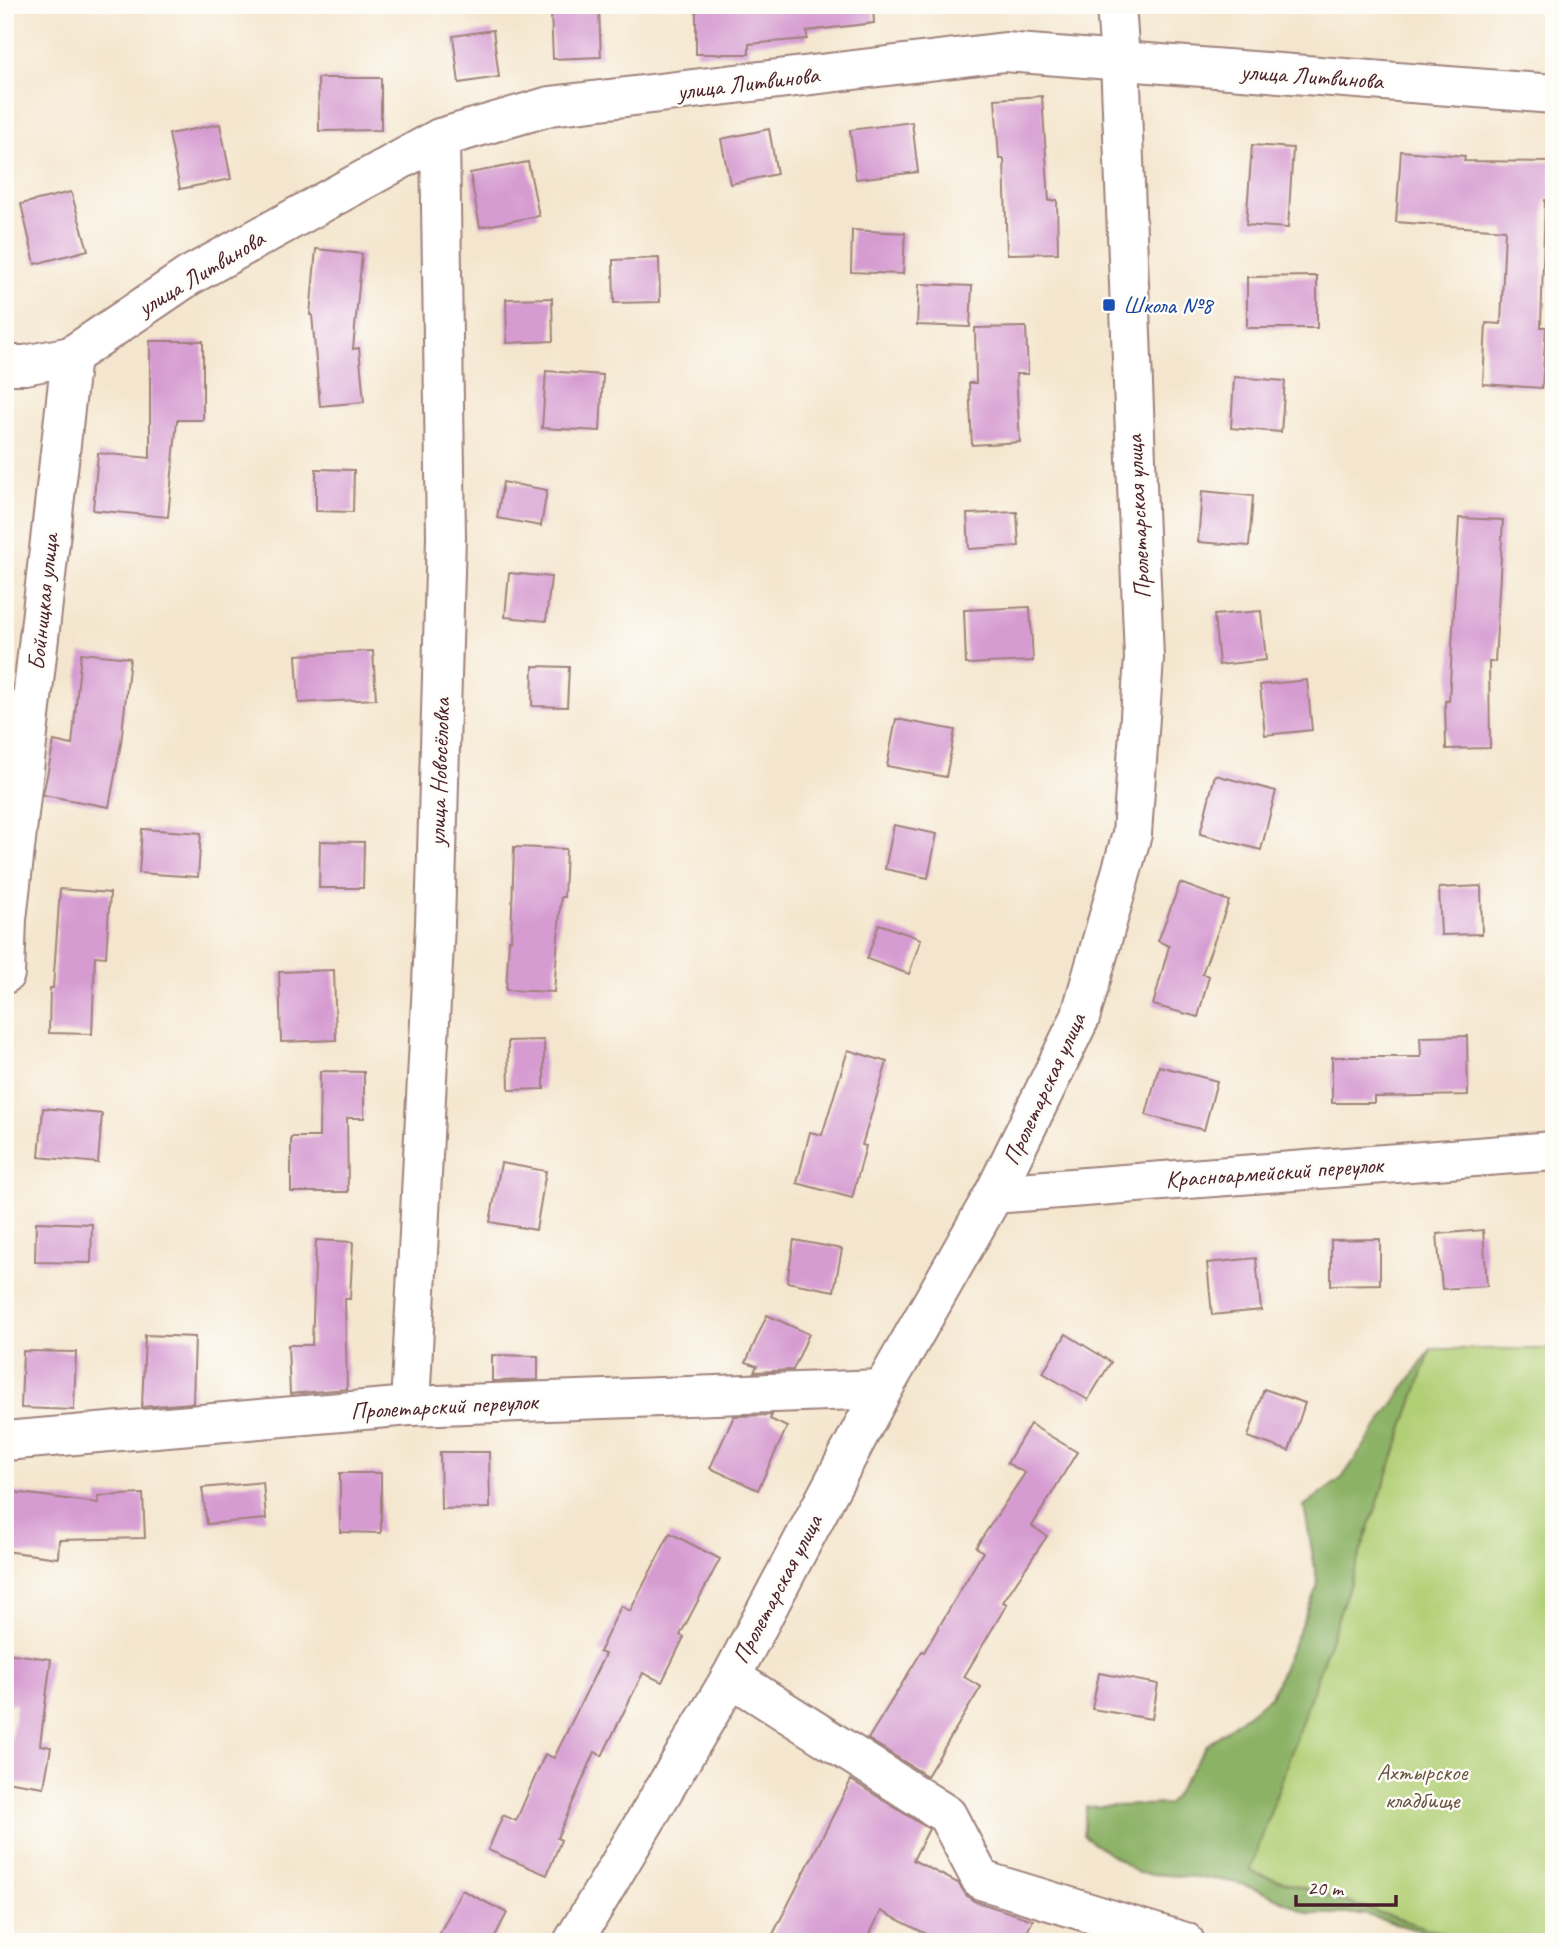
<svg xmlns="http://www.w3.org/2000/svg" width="1559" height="1947" font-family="Caveat,sans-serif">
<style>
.green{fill:#b1cf75;stroke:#7e7750;stroke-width:2}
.forest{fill:#8cb266;stroke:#6b6848;stroke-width:2}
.building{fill:#d69bd1}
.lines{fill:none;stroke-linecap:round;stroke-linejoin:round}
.minor-casing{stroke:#9f827c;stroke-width:42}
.major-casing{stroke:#9f827c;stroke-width:42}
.minor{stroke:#fff;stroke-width:38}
.major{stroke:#fff;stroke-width:38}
.transit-dot{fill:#1a4fb4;stroke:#fdfcf7;stroke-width:2.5}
.labels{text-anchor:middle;stroke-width:5;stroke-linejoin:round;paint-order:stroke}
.street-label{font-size:24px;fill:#4a1f2b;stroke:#fdfcf7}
.transit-label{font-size:24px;fill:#164399;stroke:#fdfcf7;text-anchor:start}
.park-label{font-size:24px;fill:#695441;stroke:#fdfcf7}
</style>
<rect width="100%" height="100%" fill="#fdfcf7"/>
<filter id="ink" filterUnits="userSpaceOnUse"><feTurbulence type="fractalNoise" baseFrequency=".0143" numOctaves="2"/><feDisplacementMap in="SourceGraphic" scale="14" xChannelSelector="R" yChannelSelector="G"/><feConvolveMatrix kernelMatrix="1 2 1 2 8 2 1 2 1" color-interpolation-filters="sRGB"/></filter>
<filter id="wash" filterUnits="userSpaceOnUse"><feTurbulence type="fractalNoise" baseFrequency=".00686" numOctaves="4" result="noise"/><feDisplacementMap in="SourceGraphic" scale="28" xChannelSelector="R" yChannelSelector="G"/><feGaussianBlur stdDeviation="1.57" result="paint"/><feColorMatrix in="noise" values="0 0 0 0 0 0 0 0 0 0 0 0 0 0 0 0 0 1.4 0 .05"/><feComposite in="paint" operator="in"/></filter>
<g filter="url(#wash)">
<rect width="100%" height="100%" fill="#f4e6ce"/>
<polygon class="green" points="1431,1349 1554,1349 1554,1942 1470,1942 1250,1871"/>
<polygon class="forest" points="1431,1349 1250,1871 1470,1942 1439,1942 1423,1932 1364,1914 1310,1914 1266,1893 1238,1883 1209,1878 1138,1873 1083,1835 1086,1807 1169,1804 1207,1745 1271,1696 1318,1585 1304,1506 1342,1478"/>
<g id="blocks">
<g class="building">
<polygon points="696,5 873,5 874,23 807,31 807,39 749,44 749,54 696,54"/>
<polygon points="599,11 601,57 553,59 551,13"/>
<polygon points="493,30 499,77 459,83 453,36"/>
<polygon points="318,78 381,78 381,130 319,131"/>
<polygon points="1042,96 1049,201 1057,200 1058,253 1007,254 1004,159 999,159 995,99"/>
<polygon points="912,122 918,172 856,179 850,130"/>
<polygon points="220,124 231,179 180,189 169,134"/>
<polygon points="769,129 777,174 730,184 721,139"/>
<polygon points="1252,145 1293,148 1288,228 1246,225"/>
<polygon points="1401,151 1465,156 1464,161 1551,162 1551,200 1545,200 1541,327 1546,327 1542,388 1483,384 1486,323 1501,324 1505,230 1396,222"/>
<polygon points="528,162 539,216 480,227 470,173"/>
<polygon points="71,192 88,250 35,264 21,204"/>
<polygon points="852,230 905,233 903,274 851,272"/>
<polygon points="316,249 362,254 353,349 359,348 364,402 320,406 312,315 310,315"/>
<polygon points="659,258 660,302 614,303 613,260"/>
<polygon points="1317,276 1317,328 1247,328 1247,277"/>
<polygon points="919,284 972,286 970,327 917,325"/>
<polygon points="552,298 553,341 507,343 506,299"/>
<polygon points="1026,327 1028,374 1016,374 1020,442 972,445 969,383 976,383 975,328"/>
<polygon points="150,341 203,341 203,420 177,420 168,517 93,510 98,453 150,458"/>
<polygon points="546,371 603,375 600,431 542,428"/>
<polygon points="1234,377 1285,381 1281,432 1231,428"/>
<polygon points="316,469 354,470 353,512 316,511"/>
<polygon points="503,482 547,490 541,526 497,518"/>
<polygon points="1202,491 1253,496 1249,546 1198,542"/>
<polygon points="1017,512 1019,546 969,549 967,514"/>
<polygon points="1459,518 1503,520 1495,662 1489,662 1490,748 1446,749 1445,701 1449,701"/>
<polygon points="509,573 551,577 546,621 505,617"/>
<polygon points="1030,607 1033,661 966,664 964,610"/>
<polygon points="1261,611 1266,660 1219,665 1214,615"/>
<polygon points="373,651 376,699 299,703 296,655"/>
<polygon points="81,653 130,658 121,743 109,807 43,795 54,741 72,745"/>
<polygon points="533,666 569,667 567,707 532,706"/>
<polygon points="1307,680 1312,730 1265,735 1260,685"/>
<polygon points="896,719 955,730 946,777 887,766"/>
<polygon points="1215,775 1276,791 1261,850 1200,834"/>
<polygon points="894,825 937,834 928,878 885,869"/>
<polygon points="142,829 201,833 198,877 139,873"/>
<polygon points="320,841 364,842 363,888 319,888"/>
<polygon points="514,847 566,849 564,897 561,897 554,992 506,990 509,940 511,940"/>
<polygon points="1180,883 1229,901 1202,974 1209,976 1198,1017 1153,1005 1169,946 1158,941"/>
<polygon points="1481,886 1482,934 1441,935 1439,888"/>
<polygon points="60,889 110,893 106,957 95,956 92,1034 49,1033 50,988 53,988"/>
<polygon points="879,924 921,939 909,974 867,959"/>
<polygon points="334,970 336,1040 281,1042 279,972"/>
<polygon points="1467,1036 1468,1095 1374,1097 1374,1103 1332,1103 1332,1057 1421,1057 1420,1037"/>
<polygon points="544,1040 544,1089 509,1090 508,1041"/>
<polygon points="848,1050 887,1062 862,1145 866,1146 852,1198 797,1183 810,1132 822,1135"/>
<polygon points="1159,1066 1217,1081 1204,1130 1146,1115"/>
<polygon points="320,1071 364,1072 364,1118 347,1118 348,1192 291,1192 291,1137 319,1137"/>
<polygon points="43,1108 102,1114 98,1163 39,1157"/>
<polygon points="501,1163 546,1171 536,1230 490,1222"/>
<polygon points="36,1222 92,1224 91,1263 35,1262"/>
<polygon points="1483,1230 1487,1286 1442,1289 1437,1234"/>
<polygon points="1380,1239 1380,1284 1331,1285 1331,1240"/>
<polygon points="316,1240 353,1242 350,1299 345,1299 347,1389 290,1394 288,1345 312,1345"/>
<polygon points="794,1240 842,1249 834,1291 787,1282"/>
<polygon points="1256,1258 1261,1310 1212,1315 1207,1263"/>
<polygon points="767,1315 809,1334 793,1370 754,1372 757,1366 746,1362"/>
<polygon points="1066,1334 1111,1362 1088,1400 1043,1373"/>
<polygon points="145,1335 195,1337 193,1403 142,1407"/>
<polygon points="23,1351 76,1352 74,1410 21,1408"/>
<polygon points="492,1355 538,1356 538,1380 492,1381"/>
<polygon points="1264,1389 1305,1403 1289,1451 1248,1437"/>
<polygon points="772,1415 770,1419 787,1427 758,1490 710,1468 734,1416"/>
<polygon points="1030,1424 1077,1452 1032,1526 1047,1536 1003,1602 1007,1604 964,1677 981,1687 927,1776 868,1739 922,1651 924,1652 983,1552 976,1547 1025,1473 1007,1463"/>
<polygon points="440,1452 489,1452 490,1508 441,1509"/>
<polygon points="340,1473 381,1473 381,1533 340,1532"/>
<polygon points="263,1482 266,1519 207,1524 202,1488"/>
<polygon points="5,1491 98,1503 98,1496 143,1494 145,1538 59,1540 58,1558 5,1551"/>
<polygon points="670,1533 720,1559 680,1635 684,1637 662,1682 643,1673 602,1756 595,1752 557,1838 561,1840 547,1875 488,1850 503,1815 516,1821 545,1754 554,1758 605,1654 599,1652 621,1606 630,1611"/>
<polygon points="5,1653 51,1659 40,1745 51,1747 44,1787 5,1781 16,1704 5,1703"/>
<polygon points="1099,1673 1158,1684 1152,1719 1092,1709"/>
<polygon points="851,1780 929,1829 913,1860 958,1883 967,1896 974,1901 1033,1920 1022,1942 942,1942 881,1911 866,1942 769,1942"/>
<polygon points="462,1890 507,1913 492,1942 435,1942"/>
</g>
</g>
</g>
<g filter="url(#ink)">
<use href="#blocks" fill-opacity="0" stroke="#9f827c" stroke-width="2"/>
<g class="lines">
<defs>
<g id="minor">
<polyline points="5,365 25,365 71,356 189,276 440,138 550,106 1005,52 1554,94"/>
<polyline points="5,974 7,919 71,356"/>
<polyline points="994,1194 1554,1151"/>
<polyline points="410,1406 435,924 446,536 440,138"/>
<polyline points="5,1441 410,1406 883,1389"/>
<polyline points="731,1677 947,1815 981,1880 1185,1942"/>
</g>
<polyline id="major" points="573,1942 731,1677 883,1389 994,1194 1080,1018 1132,834 1144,658 1120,60 1116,5"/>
</defs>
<use href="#minor" class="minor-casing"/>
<use href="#major" class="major-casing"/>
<use href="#minor" class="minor"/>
<use href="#major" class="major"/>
</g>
</g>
<rect class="transit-dot" x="1102" y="298" width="14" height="14" rx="3.5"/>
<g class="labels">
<g class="street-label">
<text transform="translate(1312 76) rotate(4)" y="8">улица Литвинова</text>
<text transform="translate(748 83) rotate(-7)" y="8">улица Литвинова</text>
<text transform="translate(201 273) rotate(-31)" y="8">улица Литвинова</text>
<text transform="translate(1138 517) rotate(-93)" y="8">Пролетарская улица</text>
<text transform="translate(43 602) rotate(-84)" y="8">Бойницкая улица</text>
<text transform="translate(439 772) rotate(-88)" y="8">улица Новосёловка</text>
<text transform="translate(1044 1089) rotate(-65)" y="8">Пролетарская улица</text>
<text transform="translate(1274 1172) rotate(-4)" y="8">Красноармейский переулок</text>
<text transform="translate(444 1406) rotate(-3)" y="8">Пролетарский переулок</text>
<text transform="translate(777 1589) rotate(-62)" y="8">Пролетарская улица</text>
</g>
<g class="transit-label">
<text x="1123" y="313">Школа №8</text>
</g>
<g class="park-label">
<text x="1422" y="1780">Ахтырское<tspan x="1422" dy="28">кладбище</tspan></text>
</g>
</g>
<rect width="1559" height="1947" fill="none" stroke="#fdfcf7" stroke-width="28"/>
<path d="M1296 1895v10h100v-10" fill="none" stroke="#4a1f2b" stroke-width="3.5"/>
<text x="1307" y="1895" font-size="21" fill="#4a1f2b" stroke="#fdfcf7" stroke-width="5" paint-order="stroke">20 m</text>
</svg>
